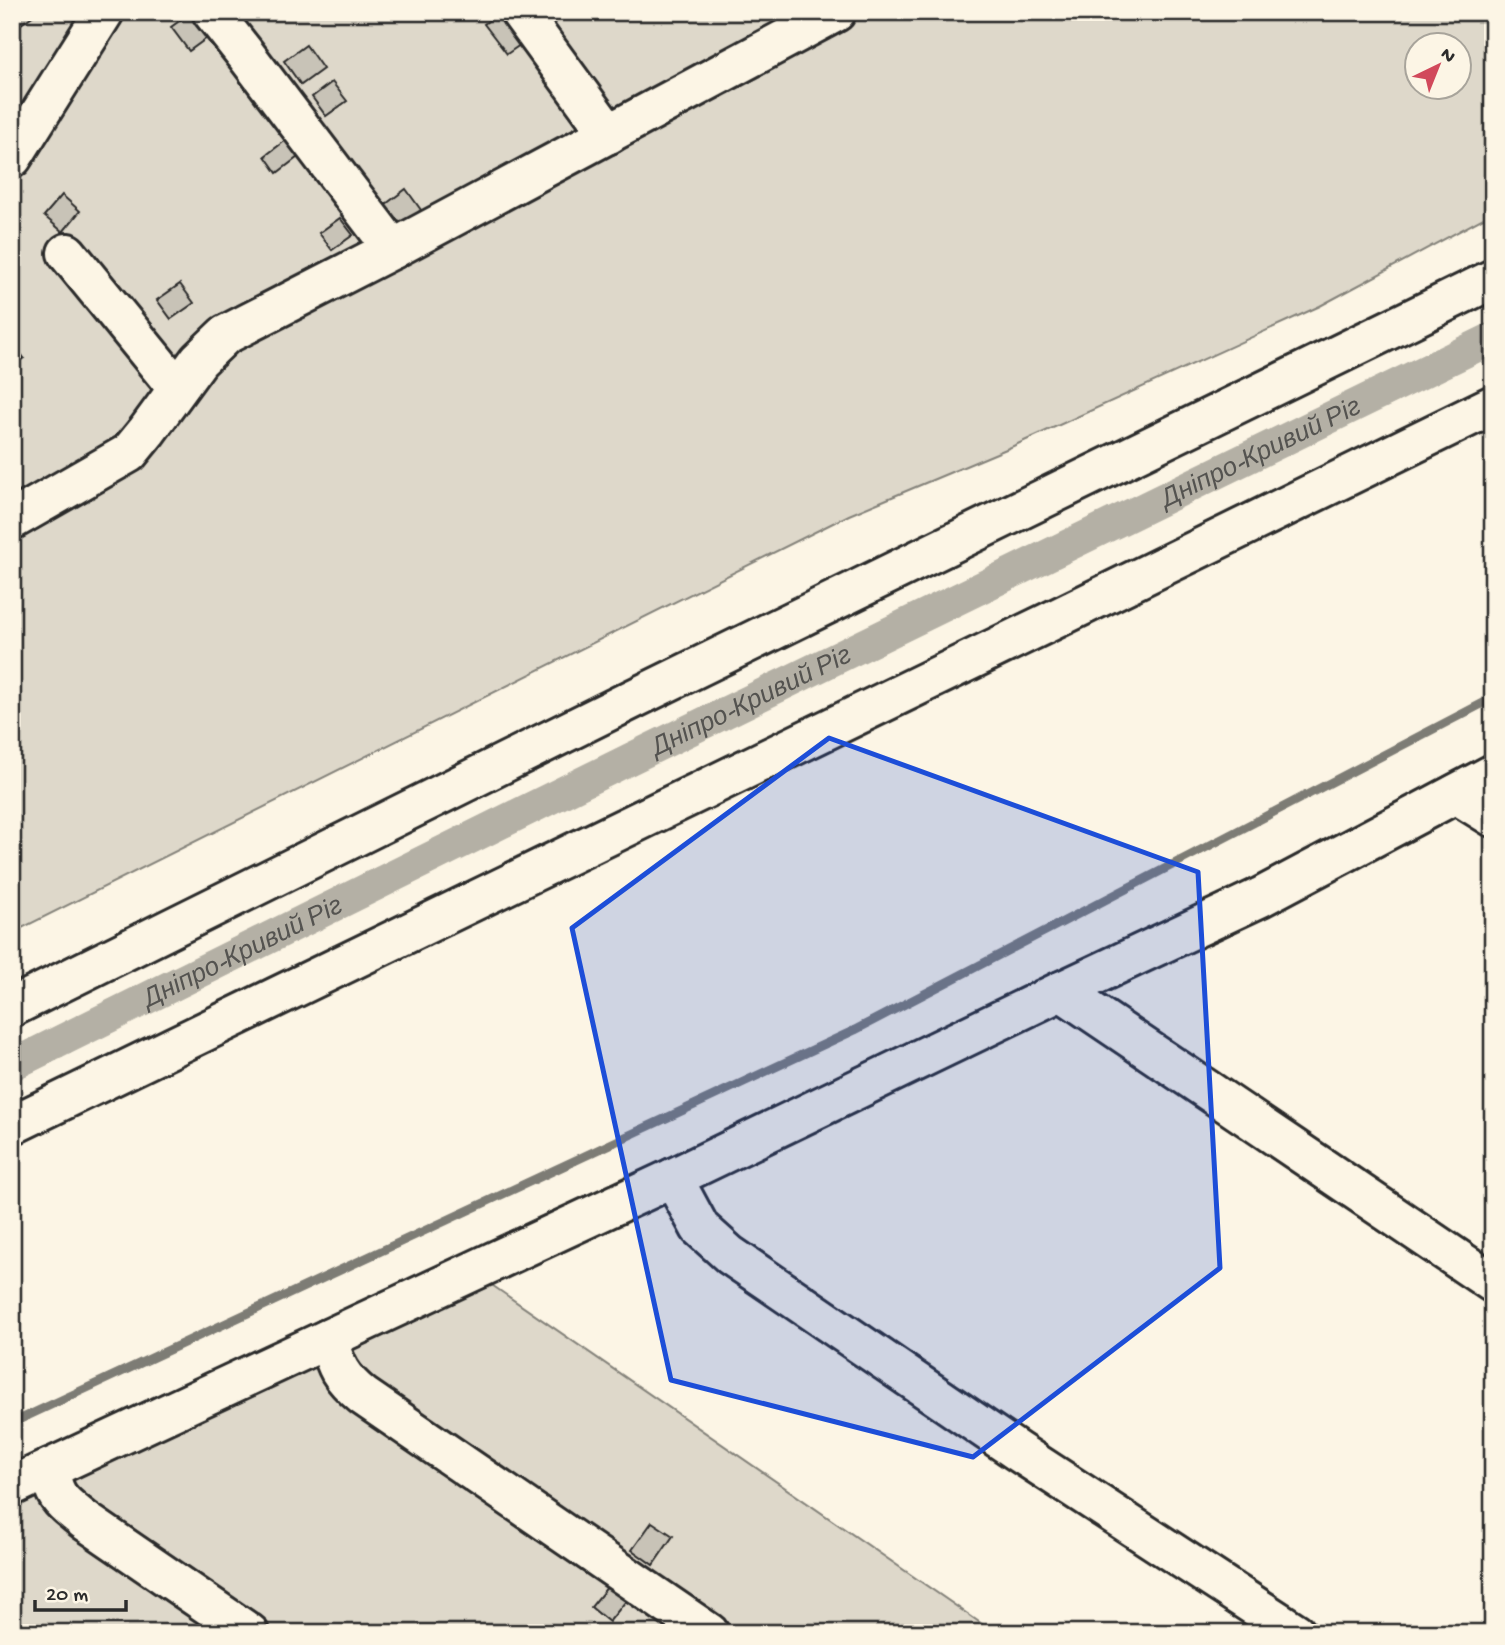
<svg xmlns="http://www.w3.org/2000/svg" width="1505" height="1645" font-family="'Gochi Hand',sans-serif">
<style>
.green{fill:#ded8ca;stroke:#84827a;stroke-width:2;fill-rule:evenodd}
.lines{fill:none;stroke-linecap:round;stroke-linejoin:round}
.stream{stroke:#7d7b74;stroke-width:9}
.canal{stroke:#b4b0a5;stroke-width:32}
.building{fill:#c8c3b7;stroke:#2b2b2b;stroke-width:2}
.minor-casing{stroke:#2b2b2b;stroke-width:44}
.minor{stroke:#fcf5e5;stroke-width:38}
.marked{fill:#1d4ed8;fill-opacity:0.2;stroke:#1d4ed8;stroke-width:5;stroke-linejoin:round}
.labels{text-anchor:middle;stroke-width:7;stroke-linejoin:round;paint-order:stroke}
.water-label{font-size:26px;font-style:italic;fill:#545350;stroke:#fcf5e5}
</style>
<rect width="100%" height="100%" fill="#fcf5e5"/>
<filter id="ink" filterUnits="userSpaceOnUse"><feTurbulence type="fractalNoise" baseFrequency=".0143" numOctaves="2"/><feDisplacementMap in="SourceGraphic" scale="14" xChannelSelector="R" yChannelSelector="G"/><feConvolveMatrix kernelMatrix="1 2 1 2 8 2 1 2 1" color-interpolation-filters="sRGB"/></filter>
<g filter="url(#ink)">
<g class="green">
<path d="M 12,12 L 1493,12 L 1493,213 L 1320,306 L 1011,447 L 849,515 L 12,933 ZM 1418,46 L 1460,46 L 1460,88 L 1418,88 Z"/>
<polygon points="473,1272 995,1633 12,1633 12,1486"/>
</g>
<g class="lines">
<polyline class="stream" points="12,1423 855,1030 1493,698"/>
<path class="canal" id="s1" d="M 12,1065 L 630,759 L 1493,338"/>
</g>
<g class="building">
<polygon points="12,12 38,12 21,24"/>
<polygon points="192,12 194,12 211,35 189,51 171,27"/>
<polygon points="500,12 507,12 527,40 507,54 484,24"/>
<polygon points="306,45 323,69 301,85 284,61"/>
<polygon points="332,82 347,101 326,116 312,97"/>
<polygon points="286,140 298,157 277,173 265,156"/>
<polygon points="406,189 421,210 397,228 382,207"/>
<polygon points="62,195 80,211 63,232 44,216"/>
<polygon points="340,218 353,235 332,250 319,233"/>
<polygon points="180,284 194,303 171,319 157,300"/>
<polygon points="12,342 24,358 12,366"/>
<polygon points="652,1522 673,1536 653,1565 632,1550"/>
<polygon points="608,1586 626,1601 609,1622 591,1607"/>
</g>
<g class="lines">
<defs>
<g id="minor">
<polyline points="212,12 246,55 393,249"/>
<polyline points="520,12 609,134"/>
<polyline points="12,158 104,12"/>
<polyline points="67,253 177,388"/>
<polyline points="12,520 129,453 147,431 199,360 225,335 393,249 836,12"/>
<polyline points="1456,794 1493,817"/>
<polyline points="1061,991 1493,1283"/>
<polyline points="12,1007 631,700 1493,279"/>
<polyline points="12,1125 1047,623 1493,405"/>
<polyline points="673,1178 700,1228 730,1255 1017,1451 1296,1633"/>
<path d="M 328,1339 C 336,1367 340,1377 363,1396 L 709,1633"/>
<path d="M 50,1468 C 53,1498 62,1502 84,1520 L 249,1633"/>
<polyline points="12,1486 673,1178 1061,991 1261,897 1493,774"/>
</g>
</defs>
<use href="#minor" class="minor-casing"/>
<use href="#minor" class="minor"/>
</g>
</g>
<path class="marked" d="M 829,738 L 1198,872 L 1220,1268 L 973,1457 L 671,1380 L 572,928 Z"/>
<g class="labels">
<g class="water-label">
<text dy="9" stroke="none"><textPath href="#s1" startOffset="1391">Дніпро-Кривий Ріг</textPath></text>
<text dy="9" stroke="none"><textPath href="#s1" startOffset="824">Дніпро-Кривий Ріг</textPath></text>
<text dy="9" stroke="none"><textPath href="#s1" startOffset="257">Дніпро-Кривий Ріг</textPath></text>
</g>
</g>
<rect width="1505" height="1645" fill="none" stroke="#fcf5e5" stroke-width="42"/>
<rect x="21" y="21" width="1463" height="1603" fill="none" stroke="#2b2b2b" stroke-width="2.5" filter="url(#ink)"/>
<g transform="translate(1438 66) rotate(43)"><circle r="33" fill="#fcf5e5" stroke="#a8a49b" stroke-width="2"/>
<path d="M0-5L12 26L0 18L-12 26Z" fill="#d1495b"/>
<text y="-10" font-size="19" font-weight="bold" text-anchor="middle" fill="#2b2b2b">N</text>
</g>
<path d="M35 1600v10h91v-10" fill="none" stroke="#2b2b2b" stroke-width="3.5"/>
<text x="46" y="1600" font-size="21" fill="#2b2b2b" stroke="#fcf5e5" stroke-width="5" paint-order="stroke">20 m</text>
</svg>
